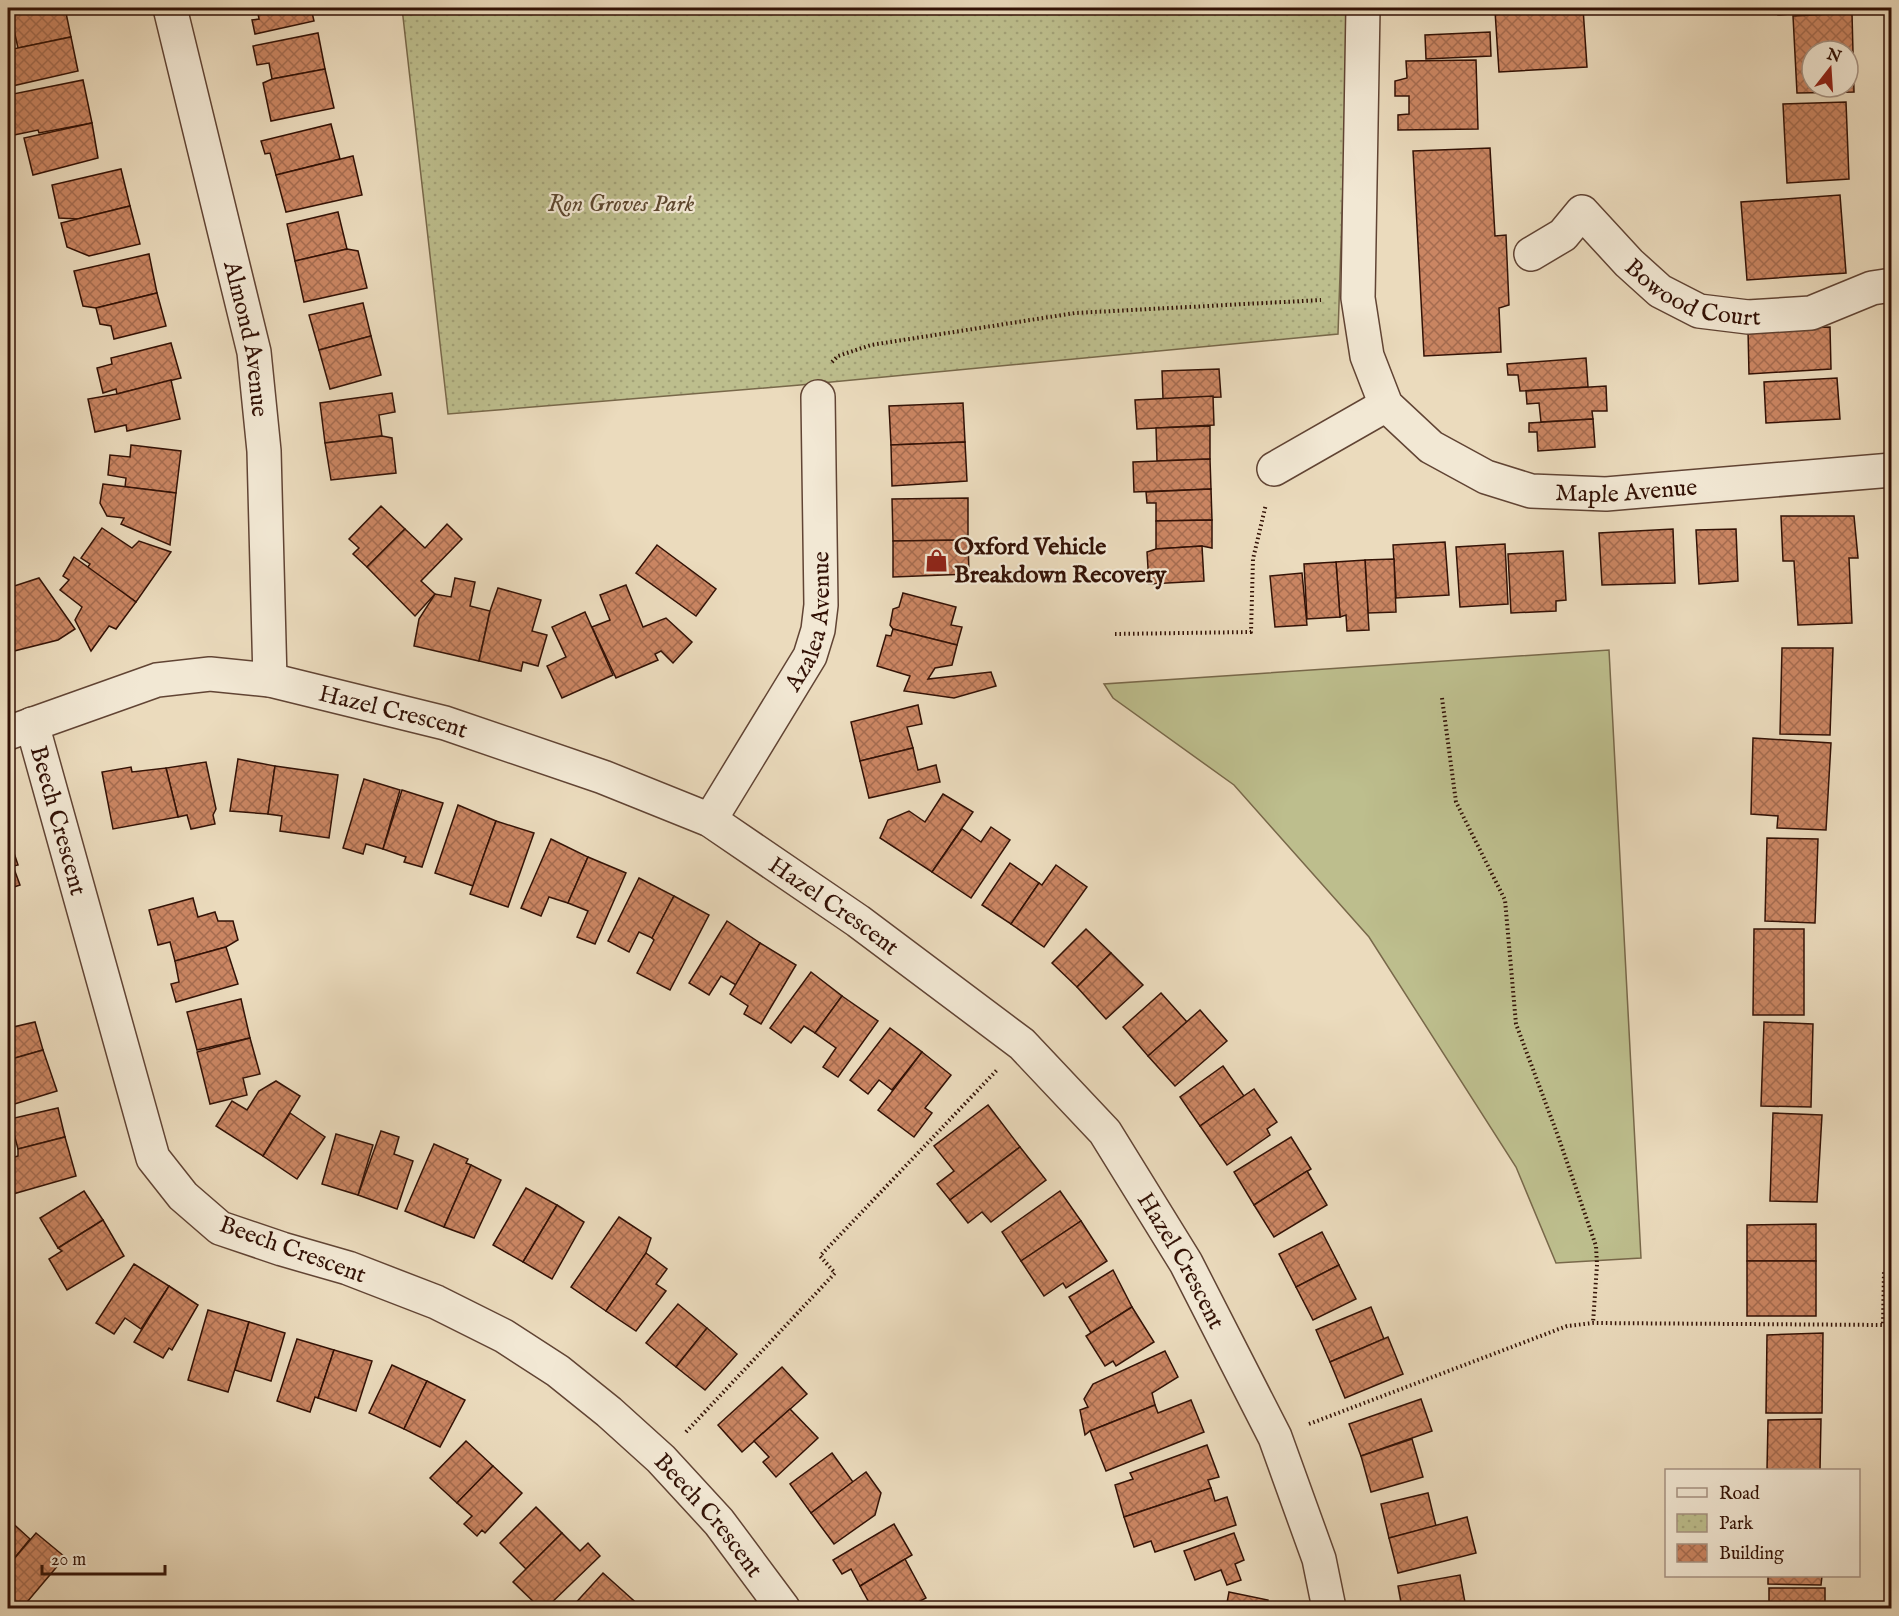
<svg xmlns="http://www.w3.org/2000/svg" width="1899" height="1616" font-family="'IM FELL English',serif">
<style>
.green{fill:#bdbe8d;stroke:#78684a;stroke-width:1.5}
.park{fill:url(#park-dots);stroke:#78684a;stroke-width:1.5}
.building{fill:url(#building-cross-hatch);stroke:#331206;stroke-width:1.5;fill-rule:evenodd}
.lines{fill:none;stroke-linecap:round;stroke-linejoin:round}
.street-casing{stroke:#614434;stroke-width:36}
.path{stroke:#331206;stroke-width:4;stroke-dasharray:1.5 3;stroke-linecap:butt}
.street{stroke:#f2e8d4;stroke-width:33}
.labels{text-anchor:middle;stroke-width:4.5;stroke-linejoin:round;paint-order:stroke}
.park-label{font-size:24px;font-style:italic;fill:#5c462e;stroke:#f2e8d4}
.street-label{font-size:24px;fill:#331206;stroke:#f2e8d4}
.poi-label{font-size:24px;font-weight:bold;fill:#331206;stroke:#f2e8d4;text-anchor:start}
</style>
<defs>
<pattern id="park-dots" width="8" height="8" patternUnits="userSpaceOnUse" patternTransform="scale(1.5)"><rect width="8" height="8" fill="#bdbe8d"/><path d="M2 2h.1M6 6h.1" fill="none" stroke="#a3a278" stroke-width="1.8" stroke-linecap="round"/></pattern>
<pattern id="building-cross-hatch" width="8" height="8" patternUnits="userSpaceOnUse" patternTransform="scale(1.5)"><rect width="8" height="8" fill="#cb8663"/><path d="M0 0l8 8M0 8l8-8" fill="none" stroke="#a56c50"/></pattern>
</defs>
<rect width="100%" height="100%" fill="#ebdbbd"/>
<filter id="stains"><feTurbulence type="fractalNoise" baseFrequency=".00333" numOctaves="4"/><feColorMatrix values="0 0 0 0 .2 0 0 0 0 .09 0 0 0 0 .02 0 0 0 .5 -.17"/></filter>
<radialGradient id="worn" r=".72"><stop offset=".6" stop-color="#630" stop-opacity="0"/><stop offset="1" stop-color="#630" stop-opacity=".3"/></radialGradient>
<polygon class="green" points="1609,650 1641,1258 1556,1263 1516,1167 1369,937 1234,785 1113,698 1104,684"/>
<polygon class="park" points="402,8 1349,8 1338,334 800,385 448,414"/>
<g class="building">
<polygon points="9,8 65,8 71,37 18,48"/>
<polygon points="257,8 311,8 314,21 255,34 252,20 259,19"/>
<polygon points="1548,8 1583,8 1587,67 1499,72 1495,11"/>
<polygon points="1777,8 1853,8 1853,9 1778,15"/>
<path d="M 1852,13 L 1854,92 L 1797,93 L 1793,16 ZM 1812,51 L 1848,51 L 1848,87 L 1812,87 Z"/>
<polygon points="1490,32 1491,56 1426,59 1425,35"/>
<polygon points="318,33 325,69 272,79 269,63 257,65 253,46"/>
<polygon points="71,37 78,71 8,87 8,50"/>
<polygon points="1476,60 1478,129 1398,130 1398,115 1409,114 1409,96 1395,96 1395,81 1407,78 1406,61"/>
<polygon points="325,69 334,108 271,121 263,83 272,79"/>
<polygon points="83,80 92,123 39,133 38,130 9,136 8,95"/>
<polygon points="1846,102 1849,179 1787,183 1783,104"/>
<polygon points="92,123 98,158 33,175 24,138"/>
<polygon points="331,124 340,159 276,175 270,153 265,154 261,141"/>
<polygon points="1490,148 1495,236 1506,235 1509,305 1499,308 1501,352 1424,356 1413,151"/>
<polygon points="353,156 362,195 286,212 276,175"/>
<polygon points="121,169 130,206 78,219 59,218 52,185"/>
<polygon points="1840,195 1846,273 1747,280 1741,202"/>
<polygon points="130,206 140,244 89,256 67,247 61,223"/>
<polygon points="338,212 347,249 295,261 287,224"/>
<polygon points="347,249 358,251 367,288 304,302 295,261"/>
<polygon points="149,254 157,293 96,308 83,306 74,271"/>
<polygon points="157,293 166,326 114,339 111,326 100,324 96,308"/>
<polygon points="363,303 371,336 319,350 309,315"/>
<polygon points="1830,327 1831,369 1749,374 1748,330"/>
<polygon points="371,336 381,375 330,389 319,350"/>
<polygon points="171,343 181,378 117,394 116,389 103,393 97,368 112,364 111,358"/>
<polygon points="1586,358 1588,387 1520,391 1518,375 1508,375 1507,364"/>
<polygon points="1219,369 1221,397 1163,399 1162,371"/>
<polygon points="1837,378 1840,419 1766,423 1764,382"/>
<polygon points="171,380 180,419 127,431 126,425 95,432 88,399 117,394"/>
<polygon points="1606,386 1607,411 1592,411 1593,419 1541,422 1539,403 1527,404 1526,391"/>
<polygon points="392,393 395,412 379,415 382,436 325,443 320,403"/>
<polygon points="1213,396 1214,425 1137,429 1135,400"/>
<polygon points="963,403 965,442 891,445 889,406"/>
<polygon points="1593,419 1595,447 1538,451 1537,432 1529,432 1529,423"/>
<polygon points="1210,426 1210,459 1157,461 1156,428"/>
<polygon points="382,436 392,438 396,473 331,480 325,443"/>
<polygon points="965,442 967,481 892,486 891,445"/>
<polygon points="131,445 181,451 176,493 125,487 126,478 108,475 110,455 130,457"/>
<polygon points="1210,459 1211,489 1134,492 1133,462"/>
<polygon points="103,484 176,493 170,545 121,524 124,518 107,516 100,503"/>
<polygon points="1211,489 1212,520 1156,521 1156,503 1147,503 1146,492"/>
<polygon points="968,498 968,540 893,541 892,499"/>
<polygon points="381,506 405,529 367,567 353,554 359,548 349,539"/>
<polygon points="1781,516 1854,516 1858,558 1849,558 1852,623 1798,625 1794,561 1783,561"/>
<polygon points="1212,520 1212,548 1202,546 1156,549 1156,521"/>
<polygon points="447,524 462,539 421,581 435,594 415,616 367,567 405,529 425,548"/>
<polygon points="102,528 132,548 139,541 171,552 136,602 87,568 90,564 81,558"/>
<polygon points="1673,529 1675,583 1602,585 1599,533"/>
<polygon points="1736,529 1738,581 1699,584 1696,530"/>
<polygon points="968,540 969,574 893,577 893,541"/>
<polygon points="1445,542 1449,595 1396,598 1393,545"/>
<polygon points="1505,544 1508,604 1460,607 1456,547"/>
<polygon points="657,545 716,589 696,616 636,573"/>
<polygon points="1202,546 1204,581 1149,584 1147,552 1156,549"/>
<polygon points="1563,551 1566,600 1556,601 1556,611 1511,613 1508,554"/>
<polygon points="74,557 136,602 116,629 109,626 91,651 75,620 82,607 60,590 69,580 63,576"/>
<polygon points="1394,559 1396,612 1368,613 1365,560"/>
<polygon points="1365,560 1369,630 1347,631 1346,615 1340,617 1336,562"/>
<polygon points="1336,562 1340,617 1307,619 1304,564"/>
<polygon points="1302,573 1307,625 1275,627 1270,576"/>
<polygon points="39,578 75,629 58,640 14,651 8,628 8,588"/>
<polygon points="455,578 475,582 470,606 490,611 479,661 414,646 419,619 435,594 451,597"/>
<polygon points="626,585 643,627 666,618 692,642 673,663 661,651 655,654 658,660 616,678 592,627 610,620 600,595"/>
<polygon points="498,588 541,600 532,631 547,635 538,666 523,662 521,671 479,661 490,611"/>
<polygon points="903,593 956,607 951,625 962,627 957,645 893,629 890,625 893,609 899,607"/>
<polygon points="585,612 613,675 562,698 547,666 566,657 552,627"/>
<polygon points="8,628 14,651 8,653"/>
<polygon points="893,629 957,645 952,665 935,668 928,679 991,672 996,686 954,698 904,691 910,676 877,666 886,635 891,636"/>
<polygon points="1782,648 1833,648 1830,735 1780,734"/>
<polygon points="918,705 922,724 907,727 913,748 860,761 851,722"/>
<polygon points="1753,738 1831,743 1826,830 1777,828 1778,816 1751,814"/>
<polygon points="913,748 918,770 936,765 940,782 869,798 860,761"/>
<polygon points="238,759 275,766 268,814 230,811"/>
<polygon points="206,762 216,809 213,815 215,824 191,829 187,815 178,817 166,768"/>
<polygon points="275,766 338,775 329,838 280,831 282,816 268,814"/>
<polygon points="131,767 132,772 166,768 178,817 113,829 102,772"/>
<polygon points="364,779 400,790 383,849 366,844 363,854 343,848"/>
<polygon points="402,790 443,803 422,867 404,862 406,857 383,849"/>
<polygon points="943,794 973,812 932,872 880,838 888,820 909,811 925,822"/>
<polygon points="458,805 496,821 473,886 435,873"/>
<polygon points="496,821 534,833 508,907 470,894"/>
<polygon points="991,827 1010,840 971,898 932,872 962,829 981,842"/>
<polygon points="8,835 18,865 13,866 20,885 8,889"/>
<polygon points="1767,838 1818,839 1815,923 1765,921"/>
<polygon points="551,839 588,857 568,903 549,897 541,916 521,908"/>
<polygon points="588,857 626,873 595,944 577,937 588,911 568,903"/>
<polygon points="1010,863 1039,883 1011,924 982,905"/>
<polygon points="1056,865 1087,887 1044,947 1011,924 1039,883 1042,885"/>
<polygon points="639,878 674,896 652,938 639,932 629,952 608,941"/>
<polygon points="674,896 709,915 670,990 637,973 654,940 652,938"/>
<polygon points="193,898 198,917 215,912 218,921 233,921 238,940 226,947 175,961 170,942 158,945 149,910"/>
<polygon points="727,921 760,943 736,985 721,976 709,995 689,983"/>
<polygon points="1086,929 1111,953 1077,987 1052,963"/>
<polygon points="1754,929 1804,929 1804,1015 1753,1015"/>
<polygon points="760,943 796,965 761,1024 744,1014 748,1006 730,994"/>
<polygon points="226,947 238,984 176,1002 171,984 179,982 175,961"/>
<polygon points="1111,953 1143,985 1106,1019 1077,987"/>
<polygon points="811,972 842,996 815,1033 804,1026 791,1043 770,1028"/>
<polygon points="1161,993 1187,1022 1148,1056 1123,1027"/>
<polygon points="842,996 878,1021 838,1077 823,1067 836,1048 815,1033"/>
<polygon points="241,999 250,1038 197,1050 187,1012"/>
<polygon points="1200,1010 1227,1041 1175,1086 1148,1056"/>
<polygon points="8,1011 13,1027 35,1022 43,1050 8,1060"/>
<polygon points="1764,1022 1813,1024 1811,1107 1761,1106"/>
<polygon points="890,1028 922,1052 892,1090 879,1080 868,1094 850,1080"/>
<polygon points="250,1038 260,1074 243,1078 247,1095 210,1104 197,1052"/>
<polygon points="43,1050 57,1091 8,1106 8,1060"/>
<polygon points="922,1052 951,1075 925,1108 932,1113 914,1137 878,1110"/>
<polygon points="1223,1066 1244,1096 1200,1126 1180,1097"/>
<polygon points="276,1081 300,1096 263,1156 216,1126 232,1101 247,1110 259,1091"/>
<polygon points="1254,1089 1277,1122 1267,1129 1270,1135 1227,1165 1200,1126"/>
<polygon points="988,1105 1020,1147 950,1200 937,1184 954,1171 934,1146"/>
<polygon points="58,1108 65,1137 18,1149 10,1119"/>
<polygon points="290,1113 325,1137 297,1179 263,1156"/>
<polygon points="1773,1113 1822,1115 1817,1202 1770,1201"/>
<polygon points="381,1131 399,1137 394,1154 413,1161 397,1209 358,1195"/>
<polygon points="336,1134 373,1145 358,1195 322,1184"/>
<polygon points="65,1137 76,1176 13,1194 8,1175 8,1159 18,1156 18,1149"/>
<polygon points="1291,1137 1311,1169 1254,1205 1234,1172"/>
<polygon points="434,1144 468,1159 466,1163 471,1165 444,1227 405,1211"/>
<polygon points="1020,1147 1046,1180 991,1222 982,1212 968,1223 950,1200"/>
<polygon points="471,1165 501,1180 474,1238 444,1227"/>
<polygon points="1307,1171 1327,1205 1274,1237 1254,1205"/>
<polygon points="526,1188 557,1205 523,1262 493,1245"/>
<polygon points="84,1191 103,1220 58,1248 40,1218"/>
<polygon points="1060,1191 1081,1221 1021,1261 1002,1232"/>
<polygon points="557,1205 584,1222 552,1279 523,1262"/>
<polygon points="619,1217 651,1238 646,1253 606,1311 571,1287"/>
<polygon points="103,1220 124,1256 67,1290 49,1259 62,1251 58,1248"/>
<polygon points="1081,1221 1107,1261 1066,1288 1063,1283 1044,1296 1021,1261"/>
<polygon points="1816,1224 1816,1261 1747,1261 1747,1225"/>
<polygon points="1322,1232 1339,1265 1296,1287 1279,1254"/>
<polygon points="646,1253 667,1269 656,1284 666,1291 636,1331 606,1311"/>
<rect x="1747" y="1261" width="69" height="55"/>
<polygon points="134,1264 169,1286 141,1329 125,1318 114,1334 96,1323"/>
<polygon points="1339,1265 1356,1299 1313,1320 1296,1287"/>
<polygon points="1113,1270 1132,1307 1091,1333 1069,1297"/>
<polygon points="169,1286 198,1305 172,1350 169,1348 163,1358 134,1342"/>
<polygon points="678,1304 707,1328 676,1367 646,1343"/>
<polygon points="1132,1307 1154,1342 1116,1366 1113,1361 1105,1366 1086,1336"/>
<polygon points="1371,1307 1384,1339 1330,1362 1316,1330"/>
<polygon points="208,1310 249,1322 228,1392 188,1380"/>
<polygon points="249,1322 285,1333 271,1381 235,1370"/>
<polygon points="707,1328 737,1354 705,1390 676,1367"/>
<polygon points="1823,1333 1822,1413 1766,1413 1767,1335"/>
<polygon points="1388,1337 1403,1374 1345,1398 1330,1362"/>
<polygon points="297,1339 334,1350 318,1398 315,1397 310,1412 277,1401"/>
<polygon points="334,1350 372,1361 356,1411 318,1398"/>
<polygon points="1165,1351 1178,1377 1152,1393 1155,1405 1090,1431 1085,1435 1080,1410 1088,1407 1084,1399 1093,1384"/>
<polygon points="392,1365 427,1381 404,1429 369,1413"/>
<polygon points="782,1367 807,1394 742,1452 718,1425"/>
<polygon points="427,1381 465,1400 440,1447 404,1429"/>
<polygon points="1421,1399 1432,1431 1361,1456 1349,1424"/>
<polygon points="1191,1400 1204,1432 1106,1471 1090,1431 1155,1405 1158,1413"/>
<polygon points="790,1409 818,1438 776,1477 763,1462 769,1457 754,1441"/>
<polygon points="1821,1419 1820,1470 1767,1470 1768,1420"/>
<polygon points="1412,1439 1423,1477 1371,1492 1361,1456"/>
<polygon points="466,1441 493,1466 457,1503 430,1478"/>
<polygon points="1207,1445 1219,1477 1208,1480 1211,1488 1124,1517 1115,1485 1133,1479 1130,1473"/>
<polygon points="832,1453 853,1482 811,1513 790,1484"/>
<polygon points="493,1466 522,1493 485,1533 482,1530 477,1536 464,1524 472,1516 457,1503"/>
<polygon points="866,1472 881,1493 875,1515 834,1544 811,1513"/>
<polygon points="1211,1488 1215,1501 1227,1497 1236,1525 1155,1552 1151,1541 1134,1547 1124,1517"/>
<polygon points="1428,1493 1436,1526 1389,1538 1381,1504"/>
<polygon points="536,1507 562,1533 526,1569 500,1543"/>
<polygon points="1467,1517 1476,1553 1398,1573 1389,1538"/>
<polygon points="8,1519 30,1539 8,1566"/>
<polygon points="894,1524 912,1555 860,1586 851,1569 842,1574 833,1560"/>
<polygon points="36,1533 65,1557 22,1608 12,1608 8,1605 8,1566"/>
<polygon points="562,1533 580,1551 588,1543 600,1556 546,1608 540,1608 513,1582"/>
<polygon points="1234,1533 1244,1560 1235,1564 1241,1580 1227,1585 1221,1570 1195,1580 1184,1551"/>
<polygon points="905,1559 926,1598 907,1608 872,1608 860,1586"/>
<polygon points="603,1573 642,1608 571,1608"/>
<polygon points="1460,1575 1466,1608 1402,1608 1398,1586"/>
<polygon points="1768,1576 1822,1576 1821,1585 1768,1584"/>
<rect x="1769" y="1588" width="56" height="20"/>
<polygon points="1229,1592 1268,1600 1267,1608 1226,1608"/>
<polygon points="951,1603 956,1608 932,1608"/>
</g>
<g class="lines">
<defs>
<g id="street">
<path id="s1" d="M 170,8 L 254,352 L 264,451 L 270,680"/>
<path id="s2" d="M 1363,8 L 1358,298 L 1367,356 L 1386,405 L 1431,447 L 1486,477 L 1531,491 L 1606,494 L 1892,470"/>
<path id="s3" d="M 1531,254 L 1563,235 L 1582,212 L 1629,263 L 1660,291 L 1699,311 L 1748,317 L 1811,313 L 1872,288 L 1892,285"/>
<polyline points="1274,469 1386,405"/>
<path id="s4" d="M 32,724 L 153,1158 L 183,1196 L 220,1228 L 282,1249 L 348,1268 L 436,1302 L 504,1336 L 558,1371 L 609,1412 L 661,1459 L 719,1522 L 783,1608"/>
<path id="s5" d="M 8,733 L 157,680 L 210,674 L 270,680 L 445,723 L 603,777 L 710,820 L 858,921 L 1022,1044 L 1105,1132 L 1186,1263 L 1275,1437 L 1319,1559 L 1329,1608"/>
<path id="s6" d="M 710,820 L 810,656 L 818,630 L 821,605 L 818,397"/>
</g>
</defs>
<use href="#street" class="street-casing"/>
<g class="path">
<polyline points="832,362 838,356 871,345 1075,313 1321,300"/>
<polyline points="1115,634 1251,632 1253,559 1266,504"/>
<polyline points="1442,698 1456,802 1505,900 1516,1024 1558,1136 1596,1246 1597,1265 1593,1323"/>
<polyline points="1309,1424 1567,1326 1593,1323 1883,1325 1884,1270"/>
<polyline points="686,1432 835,1273 820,1256 997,1070"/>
</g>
<use href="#street" class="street"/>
</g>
<defs>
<symbol id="shop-bare" viewBox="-9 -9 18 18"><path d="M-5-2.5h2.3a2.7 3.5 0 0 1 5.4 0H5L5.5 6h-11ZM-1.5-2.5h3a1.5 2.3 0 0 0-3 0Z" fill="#8f2418" stroke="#f2e8d4" stroke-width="2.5" paint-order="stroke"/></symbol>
</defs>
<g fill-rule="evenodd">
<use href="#shop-bare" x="920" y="544" width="33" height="33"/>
</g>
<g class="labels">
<g class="park-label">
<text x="621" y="211">Ron Groves Park</text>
</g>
<g class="street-label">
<text dy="8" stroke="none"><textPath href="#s3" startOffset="210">Bowood Court</textPath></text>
<text dy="8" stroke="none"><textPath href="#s1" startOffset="340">Almond Avenue</textPath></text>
<text dy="8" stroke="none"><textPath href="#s2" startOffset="668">Maple Avenue</textPath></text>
<text dy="8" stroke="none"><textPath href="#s6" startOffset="226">Azalea Avenue</textPath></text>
<text dy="8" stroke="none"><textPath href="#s5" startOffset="399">Hazel Crescent</textPath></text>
<text dy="8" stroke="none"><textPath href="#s4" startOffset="100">Beech Crescent</textPath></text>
<text dy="8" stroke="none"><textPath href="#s5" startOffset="885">Hazel Crescent</textPath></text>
<text transform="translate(293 1249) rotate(20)" y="8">Beech Crescent</text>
<text dy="8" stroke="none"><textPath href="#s5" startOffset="1389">Hazel Crescent</textPath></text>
<text dy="8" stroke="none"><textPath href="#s4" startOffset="1126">Beech Crescent</textPath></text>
</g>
<g class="poi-label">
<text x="954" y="554">Oxford Vehicle<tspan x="954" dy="28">Breakdown Recovery</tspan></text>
</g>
</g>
<rect width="1899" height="1616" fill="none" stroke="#ebdbbd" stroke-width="30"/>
<rect x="9" y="9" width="1881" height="1598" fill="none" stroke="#331206" stroke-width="3"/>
<rect x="15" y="15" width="1869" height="1586" fill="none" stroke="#331206" stroke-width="1.5"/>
<rect x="1665" y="1469" width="195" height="108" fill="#f2e8d4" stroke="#a69282" stroke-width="1.5"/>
<rect x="1677" y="1488" width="30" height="9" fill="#f2e8d4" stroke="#a69282" stroke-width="1.5"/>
<text x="1719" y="1499" font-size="18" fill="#331206">Road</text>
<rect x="1677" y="1514" width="30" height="18" fill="url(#park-dots)" stroke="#a69282" stroke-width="1.5"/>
<text x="1719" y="1529" font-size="18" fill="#331206">Park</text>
<rect x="1677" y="1544" width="30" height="18" fill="url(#building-cross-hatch)" stroke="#a69282" stroke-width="1.5"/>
<text x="1719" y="1559" font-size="18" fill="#331206">Building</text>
<g transform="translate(1830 69) rotate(17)"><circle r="28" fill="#f2e8d4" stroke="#a69282" stroke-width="1.5"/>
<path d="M0-4.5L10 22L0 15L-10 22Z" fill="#8f2418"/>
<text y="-9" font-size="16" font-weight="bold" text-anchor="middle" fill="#331206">N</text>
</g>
<path d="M42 1565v9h123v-9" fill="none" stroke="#331206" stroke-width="3"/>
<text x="51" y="1565" font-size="18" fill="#331206" stroke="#f2e8d4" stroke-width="4.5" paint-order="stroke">20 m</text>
<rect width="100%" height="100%" filter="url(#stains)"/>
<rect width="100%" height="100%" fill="url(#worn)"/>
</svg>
